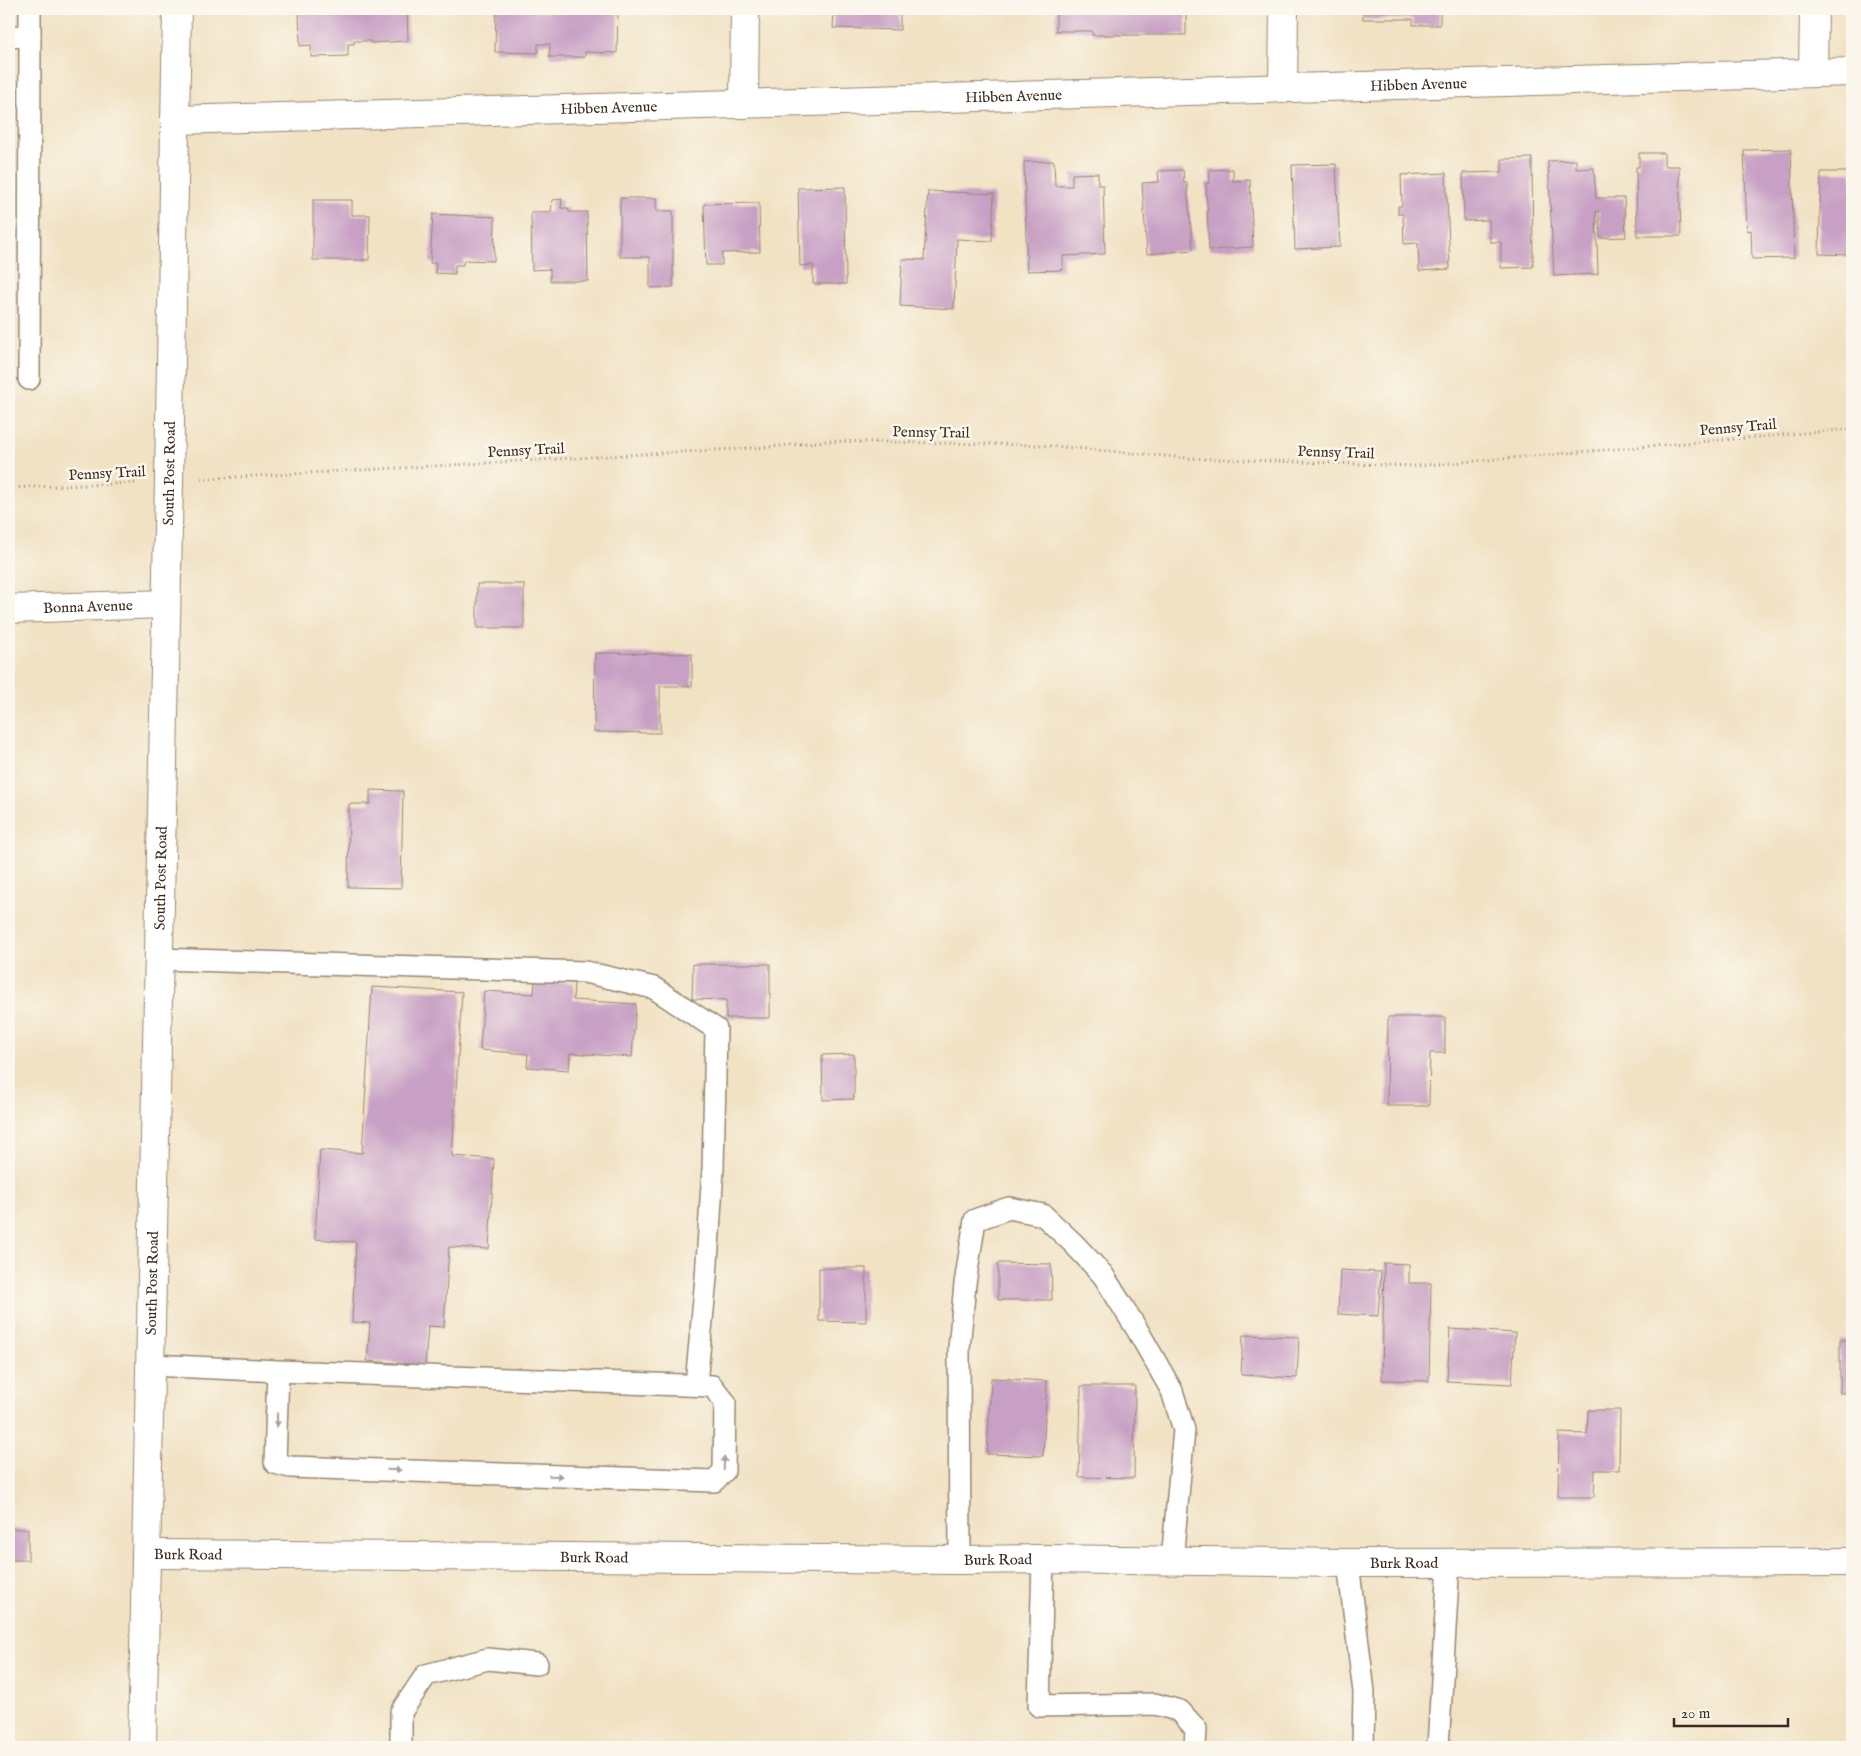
<svg xmlns="http://www.w3.org/2000/svg" width="1861" height="1756" font-family="'IM FELL English',serif">
<style>
.building{fill:#c8a0c5}
.lines{fill:none;stroke-linecap:round;stroke-linejoin:round}
.service-casing{stroke:#968671;stroke-width:24}
.minor-casing{stroke:#968671;stroke-width:30}
.secondary-casing{stroke:#968671;stroke-width:30}
.path{stroke:#968671;stroke-width:3;stroke-dasharray:1 4;stroke-linecap:butt}
.service{stroke:#fff;stroke-width:21}
.minor{stroke:#fff;stroke-width:28}
.secondary{stroke:#fff;stroke-width:28}
.oneway{fill:#a79f9a}
.labels{text-anchor:middle;stroke-width:5;stroke-linejoin:round;paint-order:stroke}
.street-label{font-size:15px;fill:#3b2a1e;stroke:#fbf7ec}
</style>
<rect width="100%" height="100%" fill="#fbf7ec"/>
<filter id="ink" filterUnits="userSpaceOnUse"><feTurbulence type="fractalNoise" baseFrequency=".02" numOctaves="2"/><feDisplacementMap in="SourceGraphic" scale="10" xChannelSelector="R" yChannelSelector="G"/><feConvolveMatrix kernelMatrix="1 2 1 2 8 2 1 2 1" color-interpolation-filters="sRGB"/></filter>
<filter id="wash" filterUnits="userSpaceOnUse"><feTurbulence type="fractalNoise" baseFrequency=".0096" numOctaves="4" result="noise"/><feDisplacementMap in="SourceGraphic" scale="20" xChannelSelector="R" yChannelSelector="G"/><feGaussianBlur stdDeviation="1.12" result="paint"/><feColorMatrix in="noise" values="0 0 0 0 0 0 0 0 0 0 0 0 0 0 0 0 0 1.4 0 .05"/><feComposite in="paint" operator="in"/></filter>
<g filter="url(#wash)">
<rect width="100%" height="100%" fill="#f1e2c4"/>
<g id="blocks">
<g class="building">
<polygon points="299,9 407,9 408,41 371,43 370,41 354,41 354,44 348,44 348,56 311,57 311,45 300,46"/>
<polygon points="496,9 537,9 537,11 548,12 548,9 618,9 617,53 585,52 585,57 549,57 550,44 538,44 538,53 495,52"/>
<polygon points="834,9 900,9 900,30 833,28"/>
<polygon points="1056,9 1186,9 1186,35 1092,35 1092,31 1056,31"/>
<polygon points="1363,9 1440,9 1440,25 1413,25 1413,19 1363,19"/>
<polygon points="1665,9 1718,9 1718,12 1665,10"/>
<polygon points="1791,149 1794,258 1752,259 1751,230 1747,231 1744,150"/>
<polygon points="1639,153 1664,153 1664,166 1679,166 1681,236 1637,236 1636,167 1639,167"/>
<polygon points="1532,158 1533,267 1501,268 1501,242 1490,242 1489,220 1464,221 1463,173 1502,172 1502,159"/>
<polygon points="1576,160 1576,169 1594,168 1596,198 1624,198 1626,237 1600,238 1599,211 1596,211 1598,274 1554,276 1548,161"/>
<polygon points="1054,161 1055,186 1072,186 1072,174 1098,173 1098,185 1103,185 1105,254 1063,256 1063,270 1027,271 1024,162"/>
<polygon points="1336,164 1340,247 1295,249 1292,165"/>
<polygon points="1233,169 1233,181 1250,180 1253,247 1209,250 1206,183 1210,183 1209,170"/>
<polygon points="1183,170 1184,183 1187,183 1193,250 1147,254 1142,183 1159,182 1158,171"/>
<polygon points="1821,172 1852,172 1852,255 1819,254"/>
<polygon points="1446,173 1450,269 1419,271 1418,243 1404,244 1403,214 1398,214 1398,206 1402,206 1401,175"/>
<polygon points="845,187 846,284 813,284 813,265 800,266 798,188"/>
<polygon points="928,191 994,194 992,241 957,239 954,309 900,306 902,259 924,260"/>
<polygon points="620,198 656,198 656,211 673,211 673,287 650,288 650,257 620,257"/>
<polygon points="562,199 561,208 568,208 569,212 587,212 588,281 550,281 550,269 532,270 531,212 551,212 552,200"/>
<polygon points="313,200 352,200 352,215 370,215 369,260 313,260"/>
<polygon points="759,203 760,252 722,253 722,265 706,265 704,204"/>
<polygon points="433,214 495,217 494,261 464,260 463,265 455,265 455,274 435,273 436,263 430,263"/>
<rect x="477" y="584" width="47" height="44"/>
<polygon points="595,653 692,654 692,686 660,686 660,733 594,732"/>
<polygon points="370,790 403,791 401,888 348,887 349,804 370,804"/>
<polygon points="693,964 770,964 770,1018 726,1018 726,1000 692,999"/>
<polygon points="535,981 574,983 573,1000 636,1004 632,1057 570,1053 569,1070 527,1067 528,1054 480,1050 484,991 534,994"/>
<polygon points="372,987 462,992 452,1156 494,1159 489,1249 449,1247 444,1327 428,1326 425,1365 367,1361 370,1323 352,1322 356,1242 315,1239 320,1150 362,1153"/>
<polygon points="1388,1017 1445,1017 1445,1053 1430,1053 1429,1106 1387,1106"/>
<polygon points="854,1054 854,1099 823,1100 822,1055"/>
<polygon points="998,1263 1051,1264 1052,1300 998,1300"/>
<polygon points="1384,1263 1409,1264 1409,1283 1431,1283 1429,1381 1382,1380"/>
<polygon points="819,1268 866,1268 866,1322 819,1321"/>
<polygon points="1340,1270 1381,1272 1378,1316 1338,1314"/>
<polygon points="1450,1329 1515,1333 1512,1384 1447,1381"/>
<polygon points="1243,1335 1299,1337 1297,1378 1241,1375"/>
<rect x="1840" y="1340" width="12" height="53"/>
<polygon points="991,1378 1047,1381 1043,1456 987,1454"/>
<polygon points="1081,1386 1135,1386 1134,1478 1079,1477"/>
<polygon points="1588,1410 1620,1410 1619,1470 1595,1470 1594,1497 1558,1497 1559,1433 1587,1434"/>
<rect x="9" y="1529" width="19" height="31"/>
</g>
</g>
</g>
<g filter="url(#ink)">
<use href="#blocks" fill-opacity="0" stroke="#968671" stroke-width="1"/>
<g class="lines">
<defs>
<g id="service">
<polyline points="9,36 30,37 30,9"/>
<polyline points="29,379 30,37"/>
<polyline points="159,959 585,972 654,988 716,1029 713,1169 706,1278 696,1384"/>
<polyline points="150,1365 278,1371 712,1386 725,1402 724,1471 714,1481 290,1467 275,1463 278,1371"/>
<polyline points="1043,1559 1039,1706 1155,1704 1180,1711 1196,1729 1195,1747"/>
<polyline points="960,1560 959,1349 965,1284 975,1220 1009,1208 1043,1215 1073,1243 1103,1275 1138,1331 1172,1391 1184,1430 1172,1561"/>
<polyline points="1348,1563 1364,1692 1363,1747"/>
<polyline points="401,1747 401,1712 426,1675 488,1659 537,1664"/>
<polyline points="1438,1747 1449,1562"/>
</g>
<g id="minor">
<polyline points="1813,73 1814,9"/>
<polyline points="1283,89 1284,9"/>
<polyline points="744,104 745,9"/>
<path id="s1" d="M 175,120 L 1852,72"/>
<path id="s2" d="M 9,609 L 166,604"/>
<path id="s3" d="M 146,1554 L 960,1560 L 1043,1559 L 1348,1563 L 1852,1562"/>
</g>
<g id="secondary">
<path id="s4" d="M 142,1747 L 169,481 L 177,9"/>
</g>
</defs>
<use href="#service" class="service-casing"/>
<use href="#minor" class="minor-casing"/>
<use href="#secondary" class="secondary-casing"/>
<g class="path">
<polyline points="201,479 770,447 826,441 1041,445 1187,458 1415,466 1852,429"/>
<polyline points="9,488 135,483"/>
</g>
<use href="#service" class="service"/>
<use href="#minor" class="minor"/>
<use href="#secondary" class="secondary"/>
</g>
<defs><path id="oneway-solid" d="M-6-.8H1V-3.2L6.5 0L1 3.2V.8H-6Z" transform="scale(1.25)"/></defs>
<g class="oneway">
<use href="#oneway-solid" transform="translate(277 1420) rotate(91)"/>
<use href="#oneway-solid" transform="translate(724 1463) rotate(-88)"/>
<use href="#oneway-solid" transform="translate(394 1470) rotate(2)"/>
<use href="#oneway-solid" transform="translate(556 1476) rotate(2)"/>
</g>
</g>
<g class="labels">
<g class="street-label">
<text dy="5" stroke="none"><textPath href="#s1" startOffset="1244">Hibben Avenue</textPath></text>
<text dy="5" stroke="none"><textPath href="#s1" startOffset="839">Hibben Avenue</textPath></text>
<text dy="5" stroke="none"><textPath href="#s1" startOffset="434">Hibben Avenue</textPath></text>
<text transform="translate(1738 427) rotate(-5)" y="5">Pennsy Trail</text>
<text transform="translate(931 432) rotate(1)" y="5">Pennsy Trail</text>
<text transform="translate(526 450) rotate(-3)" y="5">Pennsy Trail</text>
<text transform="translate(1336 452) rotate(2)" y="5">Pennsy Trail</text>
<text transform="translate(107 473) rotate(-3)" y="5">Pennsy Trail</text>
<text dy="5" stroke="none"><textPath href="#s4" startOffset="1274">South Post Road</textPath></text>
<text dy="5" stroke="none"><textPath href="#s2" startOffset="79">Bonna Avenue</textPath></text>
<text dy="5" stroke="none"><textPath href="#s4" startOffset="869">South Post Road</textPath></text>
<text dy="5" stroke="none"><textPath href="#s4" startOffset="464">South Post Road</textPath></text>
<text dy="5" stroke="none"><textPath href="#s3" startOffset="42">Burk Road</textPath></text>
<text dy="5" stroke="none"><textPath href="#s3" startOffset="448">Burk Road</textPath></text>
<text dy="5" stroke="none"><textPath href="#s3" startOffset="852">Burk Road</textPath></text>
<text dy="5" stroke="none"><textPath href="#s3" startOffset="1258">Burk Road</textPath></text>
</g>
</g>
<rect width="1861" height="1756" fill="none" stroke="#fbf7ec" stroke-width="30"/>
<path d="M1674 1718v8h114v-8" fill="none" stroke="#3b2a1e" stroke-width="2.5"/>
<text x="1681" y="1718" font-size="15" fill="#3b2a1e" stroke="#fbf7ec" stroke-width="4" paint-order="stroke">20 m</text>
</svg>
